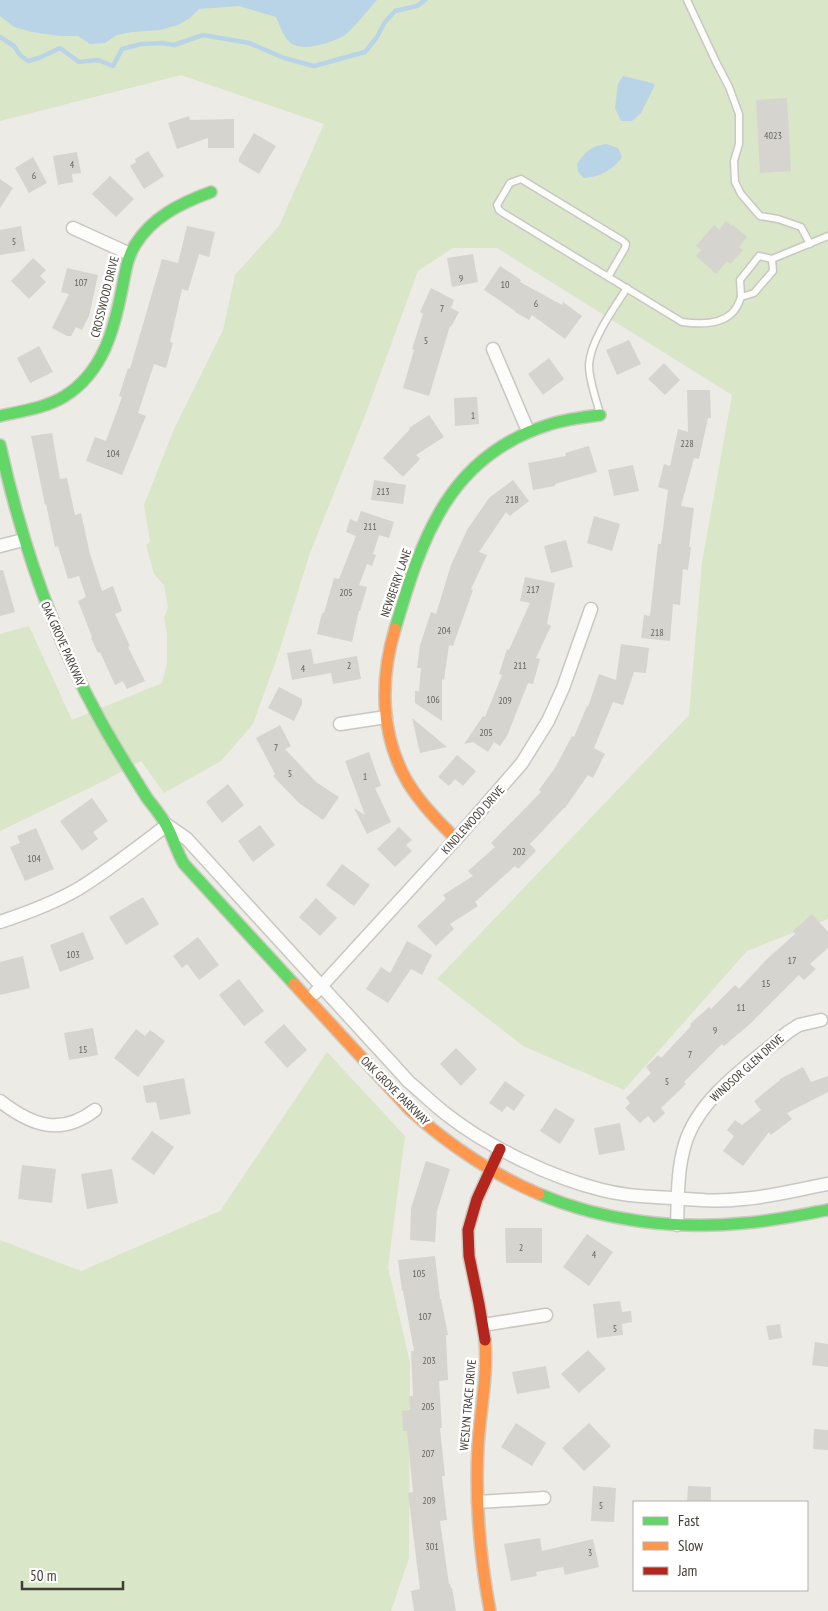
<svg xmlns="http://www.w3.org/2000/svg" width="828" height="1611" font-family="'PT Sans Narrow',sans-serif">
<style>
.green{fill:#d9e6c8}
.water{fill:#bad4e7}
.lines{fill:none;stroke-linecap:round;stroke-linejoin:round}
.stream{stroke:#bad4e7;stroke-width:4.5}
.building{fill:#d6d4cf}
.lane-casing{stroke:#c9c7c2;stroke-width:9}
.street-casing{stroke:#c9c7c2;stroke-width:15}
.fast-casing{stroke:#cdcac0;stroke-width:14}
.slow-casing{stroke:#cdcac0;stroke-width:14}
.jam-casing{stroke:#cdcac0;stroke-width:14}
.lane{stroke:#fcfcfb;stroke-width:6}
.street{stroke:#fcfcfb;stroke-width:12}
.fast{stroke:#63d668;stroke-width:11}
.slow{stroke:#ff974d;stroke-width:11}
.jam{stroke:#b3261e;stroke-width:11}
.labels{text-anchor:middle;stroke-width:5;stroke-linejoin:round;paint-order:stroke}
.number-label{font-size:10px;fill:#67635c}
.street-label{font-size:12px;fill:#413c34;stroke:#fff}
</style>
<rect width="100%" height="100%" fill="#edebe6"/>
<g class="green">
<polygon points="0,0 828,0 828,919 747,951 624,1090 523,1046 437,979 689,715 702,562 732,395 497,248 453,248 418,271 366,413 310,553 278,655 253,724 221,761 164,793 141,761 108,779 0,831 0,634 29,626 72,720 162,683 167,663 167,634 164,617 168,608 164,585 154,574 146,545 150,542 144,505 174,429 223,330 235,275 279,226 324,124 181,75 0,121"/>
<polygon points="327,1052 405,1136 388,1267 410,1363 409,1558 391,1611 0,1611 0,1240 81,1271 220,1211"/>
</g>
<g class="water">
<path d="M 0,0 L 377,0 C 368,10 355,27 345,35 C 334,42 304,52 292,44 C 284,38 280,26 276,17 L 239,6 L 199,9 L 190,18 L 178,25 L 160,30 L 132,32 L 117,35 L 105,43 L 90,44 L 78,36 L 59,36 L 32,32 L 14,27 L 0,16 Z"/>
<polygon points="623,76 652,83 655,85 641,113 632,121 621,121 615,108 618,84"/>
<path d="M 606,144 L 618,148 L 622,157 C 613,170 600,177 584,178 L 578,172 L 577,164 C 585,152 591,146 606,144 Z"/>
</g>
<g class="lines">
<polyline class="stream" points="0,37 14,46 20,55 28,61 39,58 60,48 79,62 98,60 113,66 122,49 141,44 163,43 174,45 203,35 249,43 284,58 314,66 365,52 377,37 385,22 395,11 417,6 425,0"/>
</g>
<g class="building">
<polygon points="787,98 791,171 760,173 756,100"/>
<polygon points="189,116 190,120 234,119 234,148 208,148 208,138 177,149 168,123"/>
<polygon points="254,133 276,146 259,174 239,162 239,158"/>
<polygon points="148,151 164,176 144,189 130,166 136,162 135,159"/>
<polygon points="77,152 81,173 72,174 73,182 58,185 53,156"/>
<polygon points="33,157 47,183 29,193 15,168"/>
<polygon points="110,176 134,199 116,217 92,194"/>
<polygon points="0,179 13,188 0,208"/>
<polygon points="726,221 732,226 733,225 747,237 739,247 743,250 730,264 727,261 716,274 696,256 701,250 696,246 714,225 719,230"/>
<polygon points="21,226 25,251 0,255 0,230"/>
<polygon points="187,226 215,232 209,257 199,254 188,291 182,289 170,342 173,343 166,368 154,364 138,413 146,416 122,475 86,461 95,437 106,441 122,397 119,396 128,368 130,369 162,259 178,263"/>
<polygon points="473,254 478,282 452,287 447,258"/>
<polygon points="33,258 46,270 40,276 46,282 29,299 11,281"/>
<polygon points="500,266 521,280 520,282 562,305 563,302 582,316 565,339 532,315 529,320 515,312 515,311 484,290"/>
<polygon points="67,268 98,275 89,316 82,330 76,327 71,336 67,336 52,328 69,294 61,292"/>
<polygon points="431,288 454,300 451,308 459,312 451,327 450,326 429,396 403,388 414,350 412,349 423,314 420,312"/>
<polygon points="629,340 641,364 617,375 606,350"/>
<polygon points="39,346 53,372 30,383 17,358"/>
<polygon points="549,358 564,379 543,395 528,374"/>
<polygon points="664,363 680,380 665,395 648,379"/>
<polygon points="687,390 710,390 711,418 708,418 699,459 694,458 681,506 694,508 689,547 691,547 688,570 683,569 680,605 673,604 670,641 641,638 644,615 650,616 658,544 661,544 668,490 658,487 664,464 670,466 678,429 688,432"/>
<polygon points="477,397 479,424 455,426 454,398"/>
<polygon points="429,415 444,437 416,455 420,459 403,477 383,458 410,429 409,428"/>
<polygon points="52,433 60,479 67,478 75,515 81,513 90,554 102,591 113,586 122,611 115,614 130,646 128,647 145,681 127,689 123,681 115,685 100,652 98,653 91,638 92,637 78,601 86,597 79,576 68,579 58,546 55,547 46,504 45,505 31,436"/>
<polygon points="589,446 597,472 555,484 555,486 533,490 528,463 566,456 565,453"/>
<polygon points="633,465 639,491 614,496 608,470"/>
<polygon points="374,480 406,485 403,504 371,500"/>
<polygon points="513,480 529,501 510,516 506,512 479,552 487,555 471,589 473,590 453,646 449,645 444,680 442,679 442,721 415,703 415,691 419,691 421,668 417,668 420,645 431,612 436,614 451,565 467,530 489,498"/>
<polygon points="361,511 394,522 389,538 379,535 373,554 376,555 372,566 367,564 359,585 367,587 360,611 359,611 352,642 317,634 322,613 324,613 334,578 339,579 356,536 346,532 350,519 357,522"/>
<polygon points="594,516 620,524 612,551 587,543"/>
<polygon points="566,540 573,567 551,573 544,546"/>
<polygon points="0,570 3,570 15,612 0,616"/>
<polygon points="525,577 555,583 547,624 551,626 536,658 540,659 533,684 528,683 507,736 500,746 494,742 488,752 473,742 464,744 483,716 485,717 502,675 499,674 507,649 509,650 530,603 520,601"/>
<polygon points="621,644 649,648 646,673 634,672 623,705 613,702 594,748 605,754 593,778 588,775 565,808 564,808 530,844 536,851 518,869 515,866 475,902 478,906 450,924 454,929 436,946 417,926 446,899 443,895 473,876 468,871 495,847 491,843 541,792 539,790 555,768 572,736 574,737 587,706 588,707 599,674 616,680"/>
<polygon points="311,649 314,664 357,656 361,679 333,684 331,673 292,680 287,653"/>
<polygon points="279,687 302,699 302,704 294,721 268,708"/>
<polygon points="412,718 447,747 420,753"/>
<polygon points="280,725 291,746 285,749 316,782 339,797 323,820 299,803 273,776 275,774 256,738"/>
<polygon points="369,752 381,786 375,788 391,822 367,834 354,808 365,815 345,761"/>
<polygon points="457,755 476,771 463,786 455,779 449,786 438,777"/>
<polygon points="228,784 244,805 222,823 206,802"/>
<polygon points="92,798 108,821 93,832 98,839 82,851 60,821"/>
<polygon points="260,825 275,845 253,862 238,841"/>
<polygon points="399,827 412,840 406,845 412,851 395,867 377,849"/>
<polygon points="36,828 54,869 25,881 10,847 20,843 17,836"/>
<polygon points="342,864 370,885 354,906 326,885"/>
<polygon points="143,897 159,924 126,945 109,917"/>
<polygon points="316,898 337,918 320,936 299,917"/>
<polygon points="812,914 828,932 828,948 810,964 816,969 804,980 799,975 750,1024 724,1046 722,1044 684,1082 686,1084 661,1108 665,1113 654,1123 648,1116 640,1123 625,1108 630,1103 626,1098 651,1073 646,1067 658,1055 661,1058 691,1026 690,1024 709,1007 711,1009 735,985 739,989 767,959 795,934 793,931"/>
<polygon points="83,932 94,959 60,972 50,945"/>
<polygon points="198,937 219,965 199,980 187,964 182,968 173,956"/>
<polygon points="407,941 432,955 422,975 411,969 388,1003 366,989 381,967 390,973"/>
<polygon points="23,956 30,988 0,995 0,962"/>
<polygon points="239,979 264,1011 244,1026 219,995"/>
<polygon points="284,1024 307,1050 287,1068 264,1042"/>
<polygon points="93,1028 98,1055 69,1060 64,1033"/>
<polygon points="136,1029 145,1036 150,1030 165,1041 138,1077 114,1058"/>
<polygon points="456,1048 477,1069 461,1086 440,1064"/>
<polygon points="803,1067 811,1082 828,1076 828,1092 787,1113 792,1119 771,1135 769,1132 743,1166 723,1151 734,1136 727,1130 735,1120 742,1125 761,1110 754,1101 780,1080 780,1079"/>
<polygon points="184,1078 191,1114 160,1120 156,1102 146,1103 143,1086"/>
<polygon points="505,1081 525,1095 514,1111 507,1106 502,1112 489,1103"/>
<polygon points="555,1108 575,1120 560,1144 540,1131"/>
<polygon points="620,1123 625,1150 599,1155 594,1128"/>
<polygon points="152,1131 174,1147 154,1175 131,1159"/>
<polygon points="426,1161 450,1169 437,1211 435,1242 410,1240 411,1208"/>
<polygon points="22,1165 56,1169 52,1203 18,1199"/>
<polygon points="112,1169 118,1203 87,1209 81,1174"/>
<polygon points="505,1228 542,1228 542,1263 506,1263"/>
<polygon points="587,1234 613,1252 589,1286 563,1267"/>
<polygon points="435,1256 440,1299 441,1299 448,1335 446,1335 448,1380 439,1381 442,1428 440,1428 445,1476 442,1476 447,1520 440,1521 449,1584 450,1584 451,1588 452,1588 456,1611 414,1611 411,1591 420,1589 408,1493 413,1492 407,1431 403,1431 402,1411 410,1410 409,1396 413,1396 411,1351 414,1351 403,1291 402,1291 398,1260"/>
<polygon points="620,1301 622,1312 631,1311 632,1322 622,1324 623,1335 597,1338 593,1304"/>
<polygon points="780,1324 782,1338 769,1340 766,1326"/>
<polygon points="815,1342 828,1344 828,1367 812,1365"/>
<polygon points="588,1350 606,1369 579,1393 561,1374"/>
<polygon points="546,1366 550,1388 517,1394 512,1372"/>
<polygon points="516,1423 546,1443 532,1466 501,1447"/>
<polygon points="589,1423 611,1446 584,1471 562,1448"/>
<polygon points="814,1429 828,1430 828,1450 813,1449"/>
<polygon points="593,1486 616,1488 614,1522 591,1521"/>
<polygon points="688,1486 711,1487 711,1502 687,1502"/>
<polygon points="540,1538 542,1551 593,1539 599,1567 565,1575 563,1567 536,1572 537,1576 511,1581 504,1544"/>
</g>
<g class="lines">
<defs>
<g id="lane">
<polyline points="687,0 716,62 729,87 739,114 739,144 734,161 735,182 741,194 760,216 778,219 801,227 810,244"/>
<polyline points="772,259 773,271 754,293 741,297 740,280 759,256 772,259 828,236"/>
<path d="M 608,277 L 625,248 L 626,244 L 623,241 L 521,179 L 510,183 L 497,205 L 499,210 L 503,213 L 682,322 C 697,324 719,325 731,314 C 736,310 739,303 741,297"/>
<path d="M 600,414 C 596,398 589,381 589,365 C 590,341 614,308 627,288"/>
</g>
<g id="street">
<polyline points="73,228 130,254"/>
<polyline points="493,349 528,431"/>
<polyline points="0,546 23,540"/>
<polyline points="340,724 386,717"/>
<path d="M 0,922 C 27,913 54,903 78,889 C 109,870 138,847 167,825 L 187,839 L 409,1082 C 421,1092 433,1104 446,1114 C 488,1147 550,1177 602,1190 C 626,1196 650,1197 674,1198 C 696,1200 719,1202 742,1199 C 771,1197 800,1189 828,1184"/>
<polyline points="315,993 456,839 522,763 548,721 563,688 591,609"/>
<path d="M 0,1101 C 32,1126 61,1136 95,1110"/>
<path d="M 677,1225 C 678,1198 677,1170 685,1144 C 699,1097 751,1063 788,1032 L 799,1025 L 821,1020"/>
<polyline points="483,1325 546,1315"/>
<polyline points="478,1502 544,1498"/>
</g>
<g id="fast">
<path d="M 0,416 C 22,411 46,408 65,396 C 103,372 114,330 122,289 C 125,274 127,258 135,245 C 152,217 181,203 211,192"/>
<path d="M 0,445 C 21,540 51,631 98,716 C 113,744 130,771 147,798 C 153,806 160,814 165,823 C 173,836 176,851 184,864 L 294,984"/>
<path d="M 395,629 C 422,537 449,455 551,424 C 567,419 584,417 600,415"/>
<path d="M 539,1194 C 603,1221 676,1230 745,1223 C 773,1221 800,1215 828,1210"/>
</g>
<g id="slow">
<path d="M 395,629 C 380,679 380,734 407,781 C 420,803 438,821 456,839"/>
<path d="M 294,984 L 410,1110 C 449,1145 490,1173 539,1194"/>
<path d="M 485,1340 C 488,1376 480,1411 478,1447 C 475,1502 480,1557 490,1611"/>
</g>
<polyline id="jam" points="485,1340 479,1304 469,1256 468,1230 477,1199 500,1149"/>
</defs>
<use href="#lane" class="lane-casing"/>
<use href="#street" class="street-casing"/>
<use href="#fast" class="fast-casing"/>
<use href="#slow" class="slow-casing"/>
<use href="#jam" class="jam-casing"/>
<use href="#lane" class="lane"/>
<use href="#street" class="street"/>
<use href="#fast" class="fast"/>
<use href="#slow" class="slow"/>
<use href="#jam" class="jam"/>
</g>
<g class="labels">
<g class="number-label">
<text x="773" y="139">4023</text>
<text x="72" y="168">4</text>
<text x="34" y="179">6</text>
<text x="14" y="245">5</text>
<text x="461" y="282">9</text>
<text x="81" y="286">107</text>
<text x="505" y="288">10</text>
<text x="536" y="307">6</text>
<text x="442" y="312">7</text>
<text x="426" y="344">5</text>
<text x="473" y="419">1</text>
<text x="687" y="447">228</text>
<text x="113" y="457">104</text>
<text x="383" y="495">213</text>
<text x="512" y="503">218</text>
<text x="370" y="530">211</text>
<text x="533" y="593">217</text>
<text x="346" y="596">205</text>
<text x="444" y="634">204</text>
<text x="657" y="636">218</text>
<text x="349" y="669">2</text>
<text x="520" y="669">211</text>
<text x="303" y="672">4</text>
<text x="433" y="703">106</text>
<text x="505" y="704">209</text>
<text x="486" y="736">205</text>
<text x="276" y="751">7</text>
<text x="290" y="777">5</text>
<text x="365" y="780">1</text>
<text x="519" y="855">202</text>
<text x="34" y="862">104</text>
<text x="73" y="958">103</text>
<text x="792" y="964">17</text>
<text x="766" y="987">15</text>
<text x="741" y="1011">11</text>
<text x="715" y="1034">9</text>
<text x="83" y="1053">15</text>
<text x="690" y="1058">7</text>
<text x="667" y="1085">5</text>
<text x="521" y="1251">2</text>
<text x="594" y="1258">4</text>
<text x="419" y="1277">105</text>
<text x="425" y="1320">107</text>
<text x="615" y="1332">5</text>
<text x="429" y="1364">203</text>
<text x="428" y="1410">205</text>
<text x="428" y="1457">207</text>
<text x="429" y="1504">209</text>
<text x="601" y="1509">5</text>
<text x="432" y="1550">301</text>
<text x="590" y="1556">3</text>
</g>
<g class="street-label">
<text transform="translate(105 297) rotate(-76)" y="4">CROSSWOOD DRIVE</text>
<text transform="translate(396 583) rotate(-71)" y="4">NEWBERRY LANE</text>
<text transform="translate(63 644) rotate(66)" y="4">OAK GROVE PARKWAY</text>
<text transform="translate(473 820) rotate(-48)" y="4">KINDLEWOOD DRIVE</text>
<text transform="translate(747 1068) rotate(-42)" y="4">WINDSOR GLEN DRIVE</text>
<text transform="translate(395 1091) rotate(45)" y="4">OAK GROVE PARKWAY</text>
<text transform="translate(468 1405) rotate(-85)" y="4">WESLYN TRACE DRIVE</text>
</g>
</g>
<rect x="633" y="1501" width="175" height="90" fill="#ffffff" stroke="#b3b1ae"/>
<rect x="643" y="1517" width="25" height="8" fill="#63d668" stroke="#b3b1ae"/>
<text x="678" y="1526" font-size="15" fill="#413c34">Fast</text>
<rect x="643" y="1542" width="25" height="8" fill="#ff974d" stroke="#b3b1ae"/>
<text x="678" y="1551" font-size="15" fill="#413c34">Slow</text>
<rect x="643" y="1567" width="25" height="8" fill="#b3261e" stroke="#b3b1ae"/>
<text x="678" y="1576" font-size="15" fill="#413c34">Jam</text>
<path d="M22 1581v8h101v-8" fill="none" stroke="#413c34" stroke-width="2.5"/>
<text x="30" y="1581" font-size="15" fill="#413c34" stroke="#ffffff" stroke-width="4" paint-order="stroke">50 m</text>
</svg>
